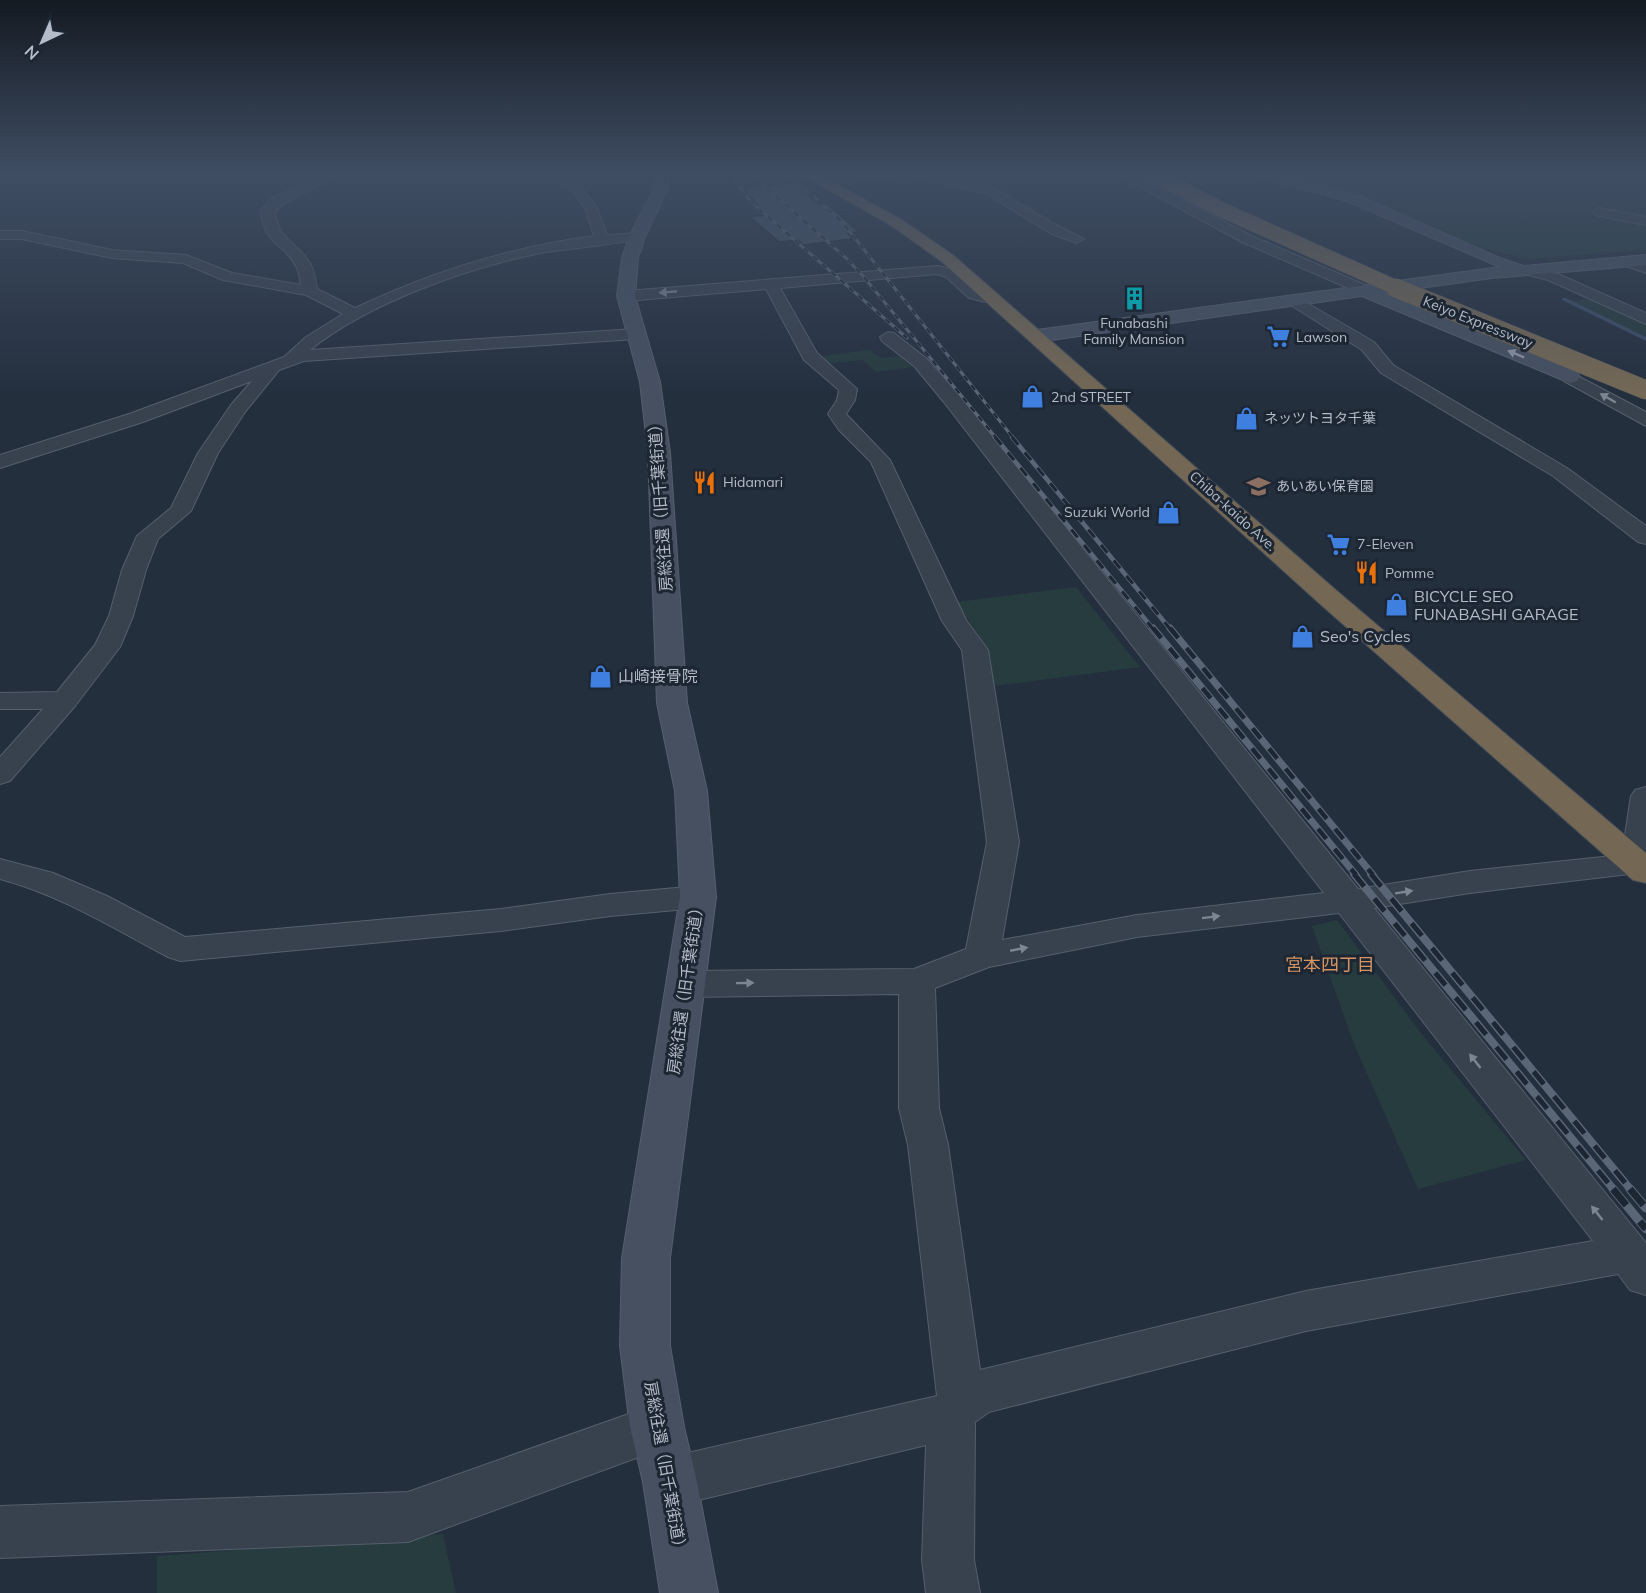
<svg xmlns="http://www.w3.org/2000/svg" width="1646" height="1593" font-family="Mulish,'Noto Sans JP',sans-serif">
<style>
.green{fill:#263c3f}
.lines{fill:none;stroke-linecap:round;stroke-linejoin:round}
.stream{fill:#394c67;fill-rule:evenodd}
.building{fill:#455162;stroke:#1f2835;stroke-width:1.5}
.street-casing{stroke:#565f6c;stroke-width:2}
.secondary-casing{stroke:#565f6c;stroke-width:2}
.highway-casing{stroke:#434c59;stroke-width:2}
.street{fill:#38414e;fill-rule:evenodd}
.secondary{fill:#465061;fill-rule:evenodd}
.highway{fill:#746855;fill-rule:evenodd}
.rail-far4-casing{stroke:#5a6575;stroke-width:3}
.rail-far3-casing{stroke:#5a6575;stroke-width:4.5}
.rail-far2-casing{stroke:#5a6575;stroke-width:7}
.rail-far1-casing{stroke:#5a6575;stroke-width:8}
.rail-casing{stroke:#5a6575;stroke-width:9}
.rail-far4{stroke:#1d2633;stroke-width:2;stroke-dasharray:6;stroke-linecap:butt}
.rail-far3{stroke:#1d2633;stroke-width:3;stroke-dasharray:10;stroke-linecap:butt}
.rail-far2{stroke:#1d2633;stroke-width:4.5;stroke-dasharray:13;stroke-linecap:butt}
.rail-far1{stroke:#1d2633;stroke-width:5;stroke-dasharray:16;stroke-linecap:butt}
.rail{stroke:#1d2633;stroke-width:7;stroke-dasharray:21;stroke-linecap:butt}
.highway-bridge-far1-casing{stroke:#434c59;stroke-width:16;stroke-linecap:butt}
.highway-bridge-casing{stroke:#434c59;stroke-width:20;stroke-linecap:butt}
.highway-bridge-far1{stroke:#746855;stroke-width:15}
.highway-bridge{stroke:#746855;stroke-width:19}
.oneway{fill:#7c8592}
.oneway2{fill:#8e96a5}
.labels{text-anchor:middle;stroke-width:6;stroke-linejoin:round;paint-order:stroke}
.far-street-label{font-size:14px;fill:#b4bcc9;stroke:#1d2633}
.far-poi-label{font-size:14px;fill:#b4bcc9;stroke:#1d2633;text-anchor:start}
.street-label{font-size:16px;fill:#b4bcc9;stroke:#1d2633}
.poi-label{font-size:16px;fill:#b4bcc9;stroke:#1d2633;text-anchor:start}
.neighbourhood-label{font-size:18px;fill:#d59563;stroke:#1d2633}
</style>
<rect width="100%" height="100%" fill="#242f3e"/>
<g class="green">
<polygon points="1265,172 1646,172 1646,250 1526,259 1469,244 1370,199"/>
<polygon points="1592,299 1646,324 1646,337 1570,301"/>
<polygon points="870,350 881,358 899,356 912,367 876,372 863,360 830,363 823,356"/>
<polygon points="1076,587 1140,667 994,686 984,643 956,602"/>
<polygon points="1337,920 1420,1032 1526,1160 1418,1189 1354,1044 1312,926"/>
<polygon points="443,1534 456,1593 157,1593 157,1556"/>
</g>
<g class="lines">
<polygon class="stream" points="1562,298 1566,298 1646,337 1646,341 1562,300"/>
</g>
<polygon class="building" points="793,183 820,205 827,204 859,232 848,233 852,239 803,245 798,240 779,242 750,217 765,215 744,188"/>
<g class="lines">
<defs>
<g id="street">
<path d="M 327,172 L 342,172 L 281,205 L 275,212 C 278,242 299,242 311,265 C 314,273 316,281 317,289 L 355,308 C 431,272 511,247 594,236 L 585,208 L 566,183 L 562,172 L 574,172 L 578,182 L 597,208 L 607,235 L 637,233 L 644,237 C 639,242 556,250 541,253 C 467,268 368,303 310,350 L 635,329 L 643,334 L 635,339 L 304,361 L 279,370 L 245,412 L 218,453 L 191,511 L 158,539 L 146,570 L 133,616 L 120,647 L 75,706 L 10,781 L 0,784 L 0,757 L 43,709 L 0,709 L 0,693 L 57,692 L 95,645 L 109,616 L 122,570 L 137,536 L 171,508 L 198,453 L 231,405 L 252,381 L 143,422 L 0,468 L 0,455 L 129,414 L 284,357 L 306,337 L 343,314 L 306,295 L 223,280 L 183,263 L 112,258 L 22,239 L 0,239 L 0,231 L 22,231 L 112,250 L 186,255 L 232,273 L 301,285 C 300,279 299,272 296,266 C 284,242 264,246 261,211 L 271,199 Z"/>
<polygon points="858,172 898,172 892,176 818,184 812,180 818,176"/>
<polygon points="911,172 933,172 996,189 1052,223 1084,239 1077,243 1052,234 987,194 913,175"/>
<polygon points="1113,172 1128,172 1252,236 1372,288 1375,291 1372,294 1362,294 1242,242"/>
<polygon points="1600,208 1646,217 1646,225 1595,215 1593,212 1595,209"/>
<polygon points="1625,257 1646,264 1646,273 1620,264 1618,261 1620,258"/>
<path d="M 938,266 L 956,271 L 979,291 L 996,295 L 998,298 L 990,303 L 969,298 L 946,277 L 937,274 L 780,288 L 817,353 L 857,389 L 855,400 L 846,414 L 890,460 L 966,620 L 988,650 L 1019,842 L 1002,940 L 1137,915 L 1324,893 L 943,401 L 915,367 L 882,341 L 880,337 L 888,332 L 894,333 L 927,359 L 957,393 L 1358,889 L 1470,871 L 1622,855 L 1631,796 L 1635,790 L 1646,787 L 1646,872 L 1470,893 L 1374,908 L 1646,1243 L 1646,1295 L 1630,1290 L 1618,1274 L 1306,1331 L 989,1412 L 975,1422 L 974,1560 L 980,1593 L 926,1593 L 922,1560 L 926,1445 L 670,1507 L 652,1500 L 645,1482 L 652,1464 L 670,1457 L 937,1396 L 908,1145 L 899,1108 L 899,994 L 686,997 L 673,993 L 668,984 L 673,975 L 686,971 L 914,969 L 966,949 L 987,842 L 962,650 L 942,621 L 871,462 L 839,430 L 828,414 L 837,400 L 839,390 L 804,360 L 766,289 L 626,301 L 618,296 L 626,291 ZM 1339,913 L 1593,1241 L 1306,1291 L 980,1370 L 948,1145 L 939,1108 L 935,988 L 989,967 L 1137,937 Z"/>
<polygon points="1525,266 1558,274 1646,313 1646,324 1548,280 1520,273 1518,270 1520,267"/>
<polygon points="1295,296 1374,342 1393,365 1567,468 1646,526 1646,544 1638,542 1553,476 1381,373 1362,350 1289,304 1287,301 1289,298"/>
<polygon points="1570,372 1646,412 1646,426 1564,381 1561,377 1564,373"/>
<path d="M 0,859 L 53,873 L 107,896 L 185,937 L 501,909 L 610,894 L 698,886 L 710,889 L 714,897 L 710,905 L 698,908 L 610,916 L 501,931 L 180,961 L 168,957 C 113,928 60,895 0,879 Z"/>
<polygon points="657,1404 674,1410 681,1427 674,1444 408,1542 0,1558 0,1506 408,1492"/>
</g>
<g id="secondary">
<polygon points="657,172 671,172 667,190 645,237 638,258 635,296 660,382 670,453 687,703 707,791 716,897 670,1258 670,1346 684,1427 697,1482 718,1593 660,1593 643,1482 630,1427 620,1346 622,1258 680,897 675,791 657,703 648,453 640,382 617,296 622,258 629,237 653,190"/>
<polygon points="1250,172 1272,172 1357,195 1500,258 1523,266 1646,255 1646,265 1492,278 1384,293 1577,373 1580,377 1577,381 1570,383 1362,296 1037,342 1031,340 1028,336 1031,332 1037,330 1500,267 1347,201 1252,175"/>
</g>
<polygon id="highway" points="797,172 814,172 902,220 953,255 1337,591 1646,853 1646,883 1633,880 1319,603 941,261 892,226"/>
</defs>
<use href="#street" class="street-casing"/>
<use href="#secondary" class="secondary-casing"/>
<use href="#highway" class="highway-casing"/>
<use href="#street" class="street"/>
<use href="#secondary" class="secondary"/>
<use href="#highway" class="highway"/>
<defs>
<g id="rail-far4">
<polyline points="728,172 751,202 907,338"/>
<polyline points="749,172 845,257 863,276 997,439"/>
<polyline points="780,172 812,195 843,223 1014,439"/>
</g>
<g id="rail-far3">
<polyline points="995,437 1154,630"/>
<polyline points="1012,437 1171,630"/>
</g>
<g id="rail-far2">
<polyline points="1153,628 1356,875"/>
<polyline points="1170,628 1373,875"/>
</g>
<g id="rail-far1">
<polyline points="1354,874 1614,1190"/>
<polyline points="1371,874 1631,1190"/>
</g>
<g id="rail">
<polyline points="1613,1189 1646,1229"/>
<polyline points="1630,1189 1646,1208"/>
</g>
</defs>
<use href="#rail-far4" class="rail-far4-casing"/>
<use href="#rail-far3" class="rail-far3-casing"/>
<use href="#rail-far2" class="rail-far2-casing"/>
<use href="#rail-far1" class="rail-far1-casing"/>
<use href="#rail" class="rail-casing"/>
<use href="#rail-far4" class="rail-far4"/>
<use href="#rail-far3" class="rail-far3"/>
<use href="#rail-far2" class="rail-far2"/>
<use href="#rail-far1" class="rail-far1"/>
<use href="#rail" class="rail"/>
<defs>
<polyline id="highway-bridge-far1" points="1149,172 1220,209 1399,289"/>
<polyline id="highway-bridge" points="1396,288 1646,390"/>
</defs>
<use href="#highway-bridge-far1" class="highway-bridge-far1-casing"/>
<use href="#highway-bridge" class="highway-bridge-casing"/>
<use href="#highway-bridge-far1" class="highway-bridge-far1"/>
<use href="#highway-bridge" class="highway-bridge"/>
</g>
<defs><path id="oneway-solid" d="M-6-.8H1V-3.2L6.5 0L1 3.2V.8H-6Z" transform="scale(1.5)"/></defs>
<g class="oneway">
<use href="#oneway-solid" transform="translate(668 292) rotate(175)"/>
<use href="#oneway-solid" transform="translate(1608 398) rotate(-150)"/>
<use href="#oneway-solid" transform="translate(1404 892) rotate(-9)"/>
<use href="#oneway-solid" transform="translate(1211 917) rotate(-7)"/>
<use href="#oneway-solid" transform="translate(1019 949) rotate(-11)"/>
<use href="#oneway-solid" transform="translate(745 983) rotate(-1)"/>
<use href="#oneway-solid" transform="translate(1475 1061) rotate(-128)"/>
<use href="#oneway-solid" transform="translate(1597 1213) rotate(-128)"/>
</g>
<use class="oneway2" href="#oneway-solid" transform="translate(1516 354) rotate(-157)"/>
<linearGradient id="sky" x2="0" y2="1"><stop stop-color="#141a22"/><stop offset="0.44" stop-color="#3f4d63"/><stop offset="1" stop-color="#3f4d63" stop-opacity="0"/></linearGradient>
<rect width="1646" height="395" fill="url(#sky)"/>
<defs>
<symbol id="building-bare" viewBox="-9 -9 18 18"><path d="M-4-6H4V6H1V3H-1V6H-4ZM-2.5-4.3h1.7v1.8h-1.7ZM.8-4.3h1.7v1.8H.8ZM-2.5-1h1.7V.8h-1.7ZM.8-1h1.7V.8H.8Z" fill="#0f9aa8" stroke="#1d2633" stroke-width="2.5" paint-order="stroke"/></symbol>
<symbol id="supermarket-bare" viewBox="-9 -9 18 18"><path d="M-6-5.5h2.5l.6 2H6L4.5 2H-2.5L-4.4-4H-6ZM-1.5 3.2a1.3 1.3 0 1 0 .1 0ZM3 3.2a1.3 1.3 0 1 0 .1 0Z" fill="#3f7fe0" stroke="#1d2633" stroke-width="2.5" paint-order="stroke"/></symbol>
<symbol id="shop-bare" viewBox="-9 -9 18 18"><path d="M-5-2.5h2.3a2.7 3.5 0 0 1 5.4 0H5L5.5 6h-11ZM-1.5-2.5h3a1.5 2.3 0 0 0-3 0Z" fill="#3f7fe0" stroke="#1d2633" stroke-width="2.5" paint-order="stroke"/></symbol>
<symbol id="restaurant-bare" viewBox="-9 -9 18 18"><path d="M-5-6h1v4h1v-4h1v4h1v-4h1v5L-1.5 .5V6h-2V.5L-5-1ZM5-6V6H3V1.5H1.5Q1.5-4 5-6Z" fill="#e8710a" stroke="#1d2633" stroke-width="2.5" paint-order="stroke"/></symbol>
<symbol id="school-bare" viewBox="-9 -9 18 18"><path d="M0-5L7-2L0 1L-7-2ZM-4 1L0 2.5L4 1V4Q0 6-4 4Z" fill="#8d6e63" stroke="#1d2633" stroke-width="2.5" paint-order="stroke"/></symbol>
</defs>
<g fill-rule="evenodd">
<use href="#building-bare" x="1118" y="282" width="33" height="33"/>
<use href="#supermarket-bare" x="1262" y="320" width="33" height="33"/>
<use href="#shop-bare" x="1016" y="380" width="33" height="33"/>
<use href="#shop-bare" x="1230" y="402" width="33" height="33"/>
<use href="#restaurant-bare" x="688" y="466" width="33" height="33"/>
<use href="#school-bare" x="1242" y="470" width="33" height="33"/>
<use href="#shop-bare" x="1152" y="496" width="33" height="33"/>
<use href="#supermarket-bare" x="1322" y="528" width="33" height="33"/>
<use href="#restaurant-bare" x="1350" y="556" width="33" height="33"/>
<use href="#shop-bare" x="1380" y="588" width="33" height="33"/>
<use href="#shop-bare" x="1286" y="620" width="33" height="33"/>
<use href="#shop-bare" x="584" y="660" width="33" height="33"/>
</g>
<g class="labels">
<g class="far-street-label">
<text transform="translate(1478 322) rotate(22)" y="5">Keiyo Expressway</text>
<text transform="translate(1233 511) rotate(42)" y="5">Chiba-kaido Ave.</text>
</g>
<g class="far-poi-label">
<text x="1134" y="328" text-anchor="middle">Funabashi<tspan x="1134" dy="16">Family Mansion</tspan></text>
<text x="1296" y="342">Lawson</text>
<text x="1051" y="402">2nd STREET</text>
<text x="1264" y="423">ネッツトヨタ千葉</text>
<text x="723" y="487">Hidamari</text>
<text x="1276" y="491">あいあい保育園</text>
<text x="1150" y="517" text-anchor="end">Suzuki World</text>
<text x="1357" y="549">7-Eleven</text>
<text x="1385" y="578">Pomme</text>
</g>
<g class="street-label">
<text transform="translate(660 504) rotate(-94)" y="6">房総往還（旧千葉街道）</text>
<text transform="translate(685 987) rotate(-82)" y="6">房総往還（旧千葉街道）</text>
<text transform="translate(666 1468) rotate(80)" y="6">房総往還（旧千葉街道）</text>
</g>
<g class="poi-label">
<text x="1414" y="602">BICYCLE SEO<tspan x="1414" dy="18">FUNABASHI GARAGE</tspan></text>
<text x="1320" y="642">Seo's Cycles</text>
<text x="618" y="682">山崎接骨院</text>
</g>
<g class="neighbourhood-label">
<text x="1330" y="971">宮本四丁目</text>
</g>
</g>
<g transform="translate(42 42) rotate(224)" stroke="#1d2633" stroke-width="4.5" paint-order="stroke">
<path d="M0-4.5L10 22L0 15L-10 22Z" fill="#b4bcc9"/>
<text y="-9" font-size="16" font-weight="bold" text-anchor="middle" fill="#b4bcc9">N</text>
</g>
</svg>
